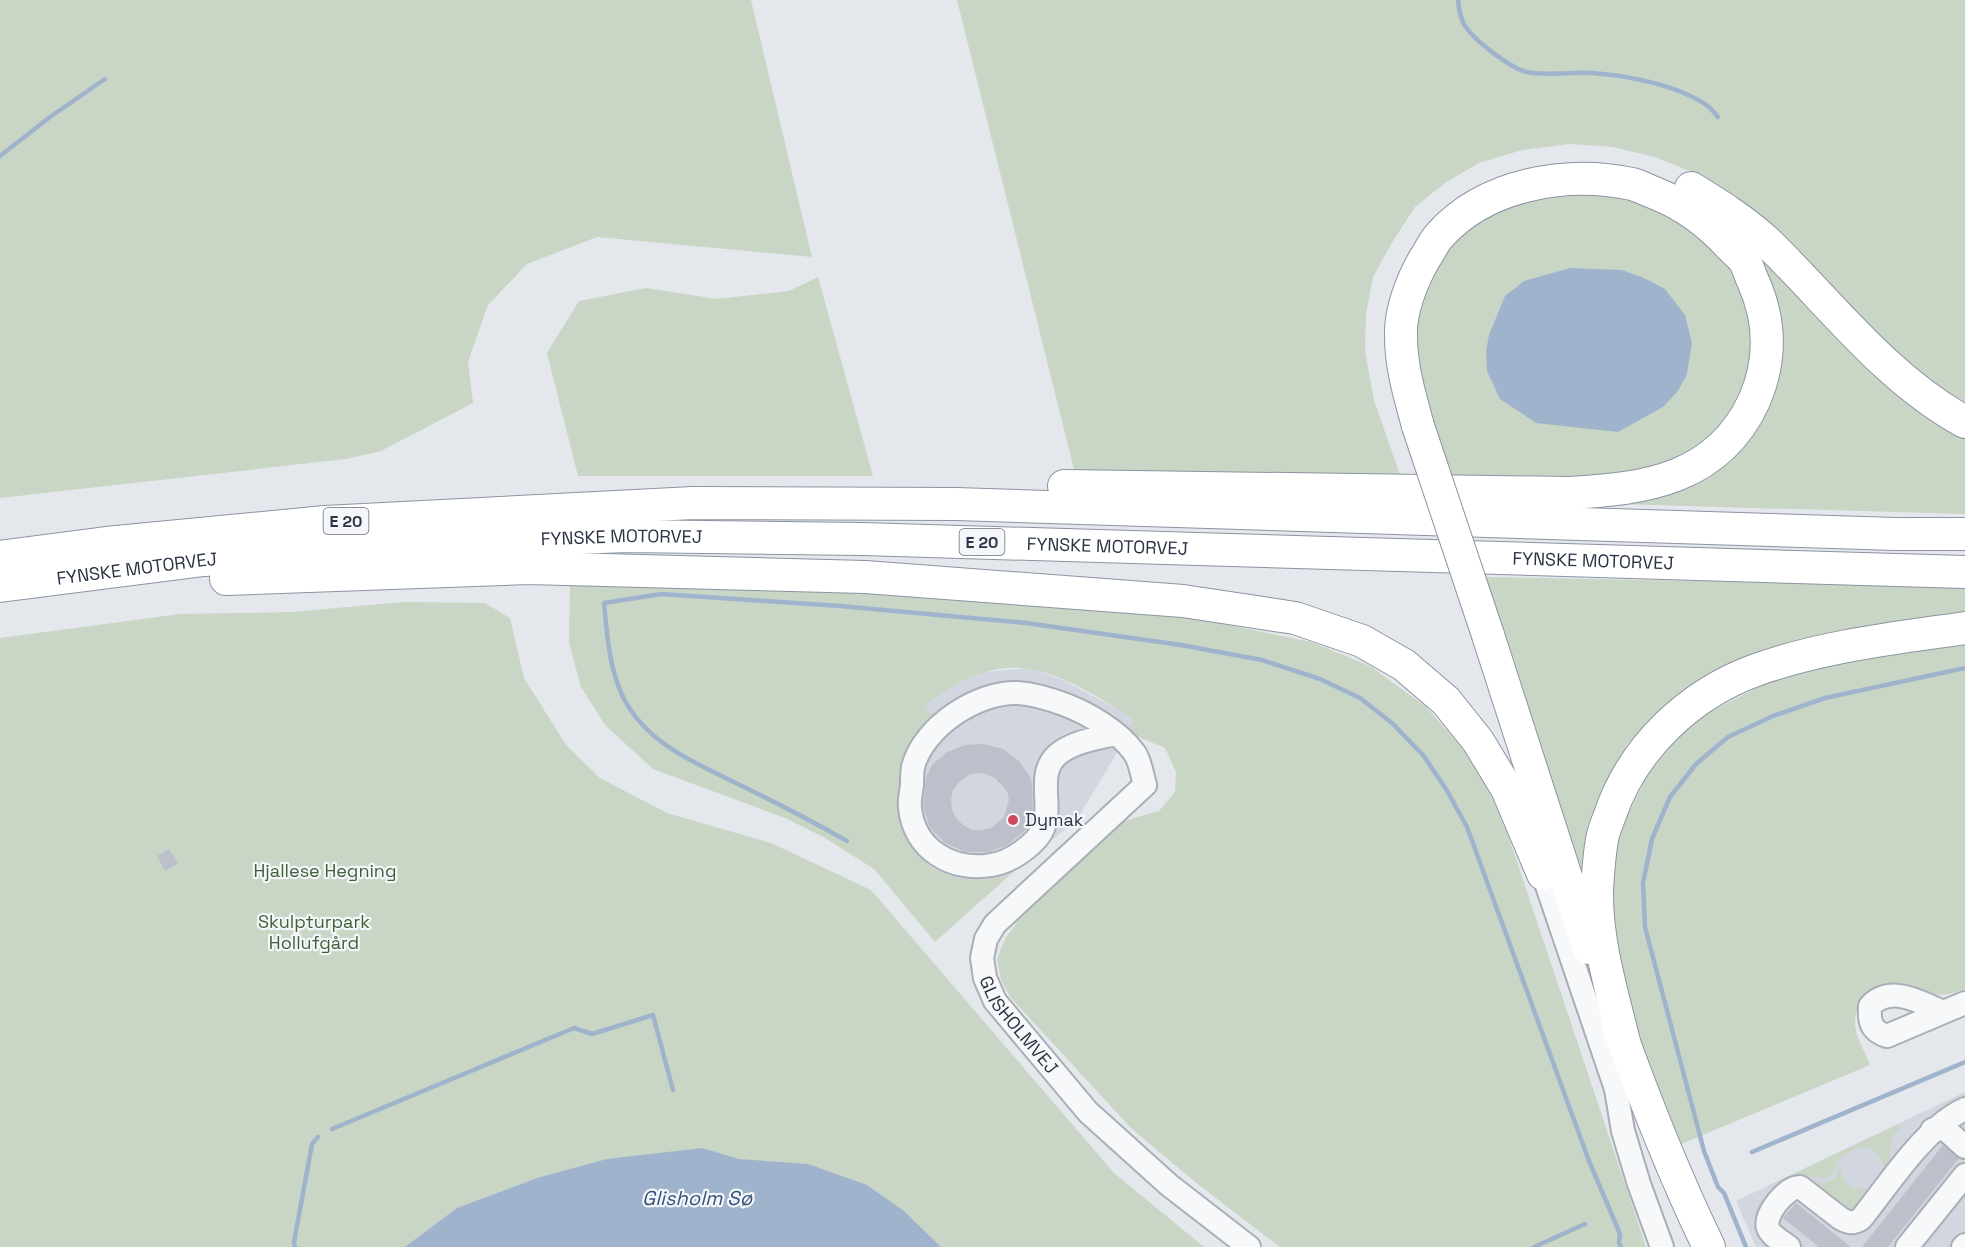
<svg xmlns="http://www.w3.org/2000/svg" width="1965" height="1247" font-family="'Space Grotesk',sans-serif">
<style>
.built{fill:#d2d6de}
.green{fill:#c9d6c5}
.water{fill:#9fb4cc}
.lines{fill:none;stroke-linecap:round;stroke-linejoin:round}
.stream{stroke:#9fb4cc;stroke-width:4.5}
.building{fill:#bbc0ca;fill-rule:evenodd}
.minor-casing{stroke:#a9aeb7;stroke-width:26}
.highway-casing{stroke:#8b94a3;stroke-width:34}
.minor{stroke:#f7f8fa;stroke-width:22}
.highway{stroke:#fff;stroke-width:32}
.highway-bridge-casing{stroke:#8b94a3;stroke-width:34;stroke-linecap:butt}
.highway-bridge{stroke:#fff;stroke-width:32}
.poi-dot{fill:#d1495b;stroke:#f4f6f9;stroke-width:2}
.labels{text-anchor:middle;stroke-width:4.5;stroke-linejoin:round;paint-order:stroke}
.shield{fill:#f4f6f9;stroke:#676e7b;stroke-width:1.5}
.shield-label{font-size:16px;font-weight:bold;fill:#2b3445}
.street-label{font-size:18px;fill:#2b3445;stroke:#f4f6f9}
.poi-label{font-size:18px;fill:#2b3445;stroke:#f4f6f9;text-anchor:start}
.park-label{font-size:18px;fill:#3f6138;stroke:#f4f6f9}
.water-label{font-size:20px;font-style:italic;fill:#34527a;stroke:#f4f6f9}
</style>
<rect width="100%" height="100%" fill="#e4e7ec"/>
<g class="built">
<polygon points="1029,668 1063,680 1134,718 1129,733 1077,819 1010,875 989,881 965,880 943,874 927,862 911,845 903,823 900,804 900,783 904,758 914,738 933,716 924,707 942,691 966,678 985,672"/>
<polygon points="1965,1092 1965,1247 1756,1247 1736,1201"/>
</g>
<g class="green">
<polygon points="0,0 751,0 812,257 597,237 527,264 488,305 468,362 473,403 381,451 346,459 0,498"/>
<polygon points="957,0 1965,0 1965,408 1908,367 1737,200 1700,175 1655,157 1613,147 1570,144 1522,150 1479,163 1445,183 1415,207 1393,241 1373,277 1366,314 1365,351 1374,400 1401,478 1075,473"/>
<polygon points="1575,189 1650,202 1730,257 1756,327 1754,362 1737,410 1699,452 1629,480 1446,479 1413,379 1409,326 1441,248 1485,211"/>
<polygon points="1758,245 1965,434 1965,514 1618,504 1755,417"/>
<polygon points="818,277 873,476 578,476 547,353 579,301 646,288 717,299 789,291"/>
<polygon points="1486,577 1965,586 1965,615 1898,624 1766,650 1681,695 1627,744 1589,825 1584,899"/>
<path d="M 570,582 L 823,588 L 1185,616 L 1311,642 L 1370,666 L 1425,706 L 1460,745 L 1486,784 L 1509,838 L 1646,1247 L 1280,1247 L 1195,1182 L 1131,1128 L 1011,998 L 1001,980 L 997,959 L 1005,939 L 1032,901 L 1124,821 L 1159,811 L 1175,792 L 1176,772 L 1165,748 L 1129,733 L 1133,718 C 1101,700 1067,675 1029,669 C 991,662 952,683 924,707 L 934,715 C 922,728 911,740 905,757 C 900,769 900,784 900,797 C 901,863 949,892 1010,875 L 935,942 L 874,869 L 825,838 L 785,818 L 653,769 L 605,725 L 581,687 L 569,643 Z"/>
<polygon points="404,602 485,603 510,618 524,678 566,745 600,778 667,813 771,843 871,890 1114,1173 1204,1247 0,1247 0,638 180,614 292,612"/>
<path d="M 1965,644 L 1965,989 C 1951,994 1939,998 1925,991 C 1918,988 1912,984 1904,983 C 1878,981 1849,1003 1856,1031 C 1859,1043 1866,1054 1870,1065 L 1679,1145 L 1636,1041 L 1637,1028 L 1620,959 L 1611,907 L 1612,870 L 1620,831 L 1651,767 L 1678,737 L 1708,713 L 1766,683 L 1861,658 Z"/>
<path d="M 1899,1124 L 1900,1128 C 1884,1144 1895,1154 1885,1171 L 1882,1172 L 1883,1165 L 1878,1155 L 1869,1148 L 1858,1147 L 1841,1157 L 1831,1175 L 1826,1178 L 1799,1175 L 1766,1187 Z"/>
<path d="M 1840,1165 C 1843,1190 1858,1193 1878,1185 L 1854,1217 L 1803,1183 L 1757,1228 C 1751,1207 1763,1195 1780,1187 C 1789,1183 1798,1179 1808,1180 C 1816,1181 1822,1185 1831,1181 C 1837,1177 1838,1171 1840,1165 Z"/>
</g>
<g class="water">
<polygon points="1570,268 1622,270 1644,278 1665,289 1685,315 1692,343 1687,374 1678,391 1663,407 1618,432 1536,423 1500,399 1487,371 1486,351 1489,335 1505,296 1524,281"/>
<polygon points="702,1148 739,1159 808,1164 867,1185 904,1211 941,1247 405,1247 457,1208 537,1178 607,1159"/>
</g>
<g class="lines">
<g class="stream">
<path d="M 1458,0 C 1459,9 1460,18 1465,26 C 1475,41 1510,68 1527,72 C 1549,76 1570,72 1591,73 C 1626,75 1676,85 1705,104 C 1710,107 1714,112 1718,117"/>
<polyline points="0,156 50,117 105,79"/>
<path d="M 847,841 C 815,823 783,806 750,790 C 703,766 648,747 623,697 C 609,667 607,635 604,603 L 661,594 L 840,606 L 1026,623 L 1181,645 L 1262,660 L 1320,679 L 1360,698 L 1392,723 L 1423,755 L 1446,789 L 1467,827 L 1589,1161 L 1620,1234 L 1619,1243 L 1621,1247"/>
<polyline points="332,1129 574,1028 592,1034 653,1015 673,1090"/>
<polyline points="1752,1152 1965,1062"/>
<polyline points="295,1247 294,1242 312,1144 318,1137"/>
<polyline points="1534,1247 1585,1224"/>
<polyline points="1746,1247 1724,1193 1718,1187 1704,1151 1645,927 1643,883 1652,839 1670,797 1696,764 1728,737 1773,716 1825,698 1965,668"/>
</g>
</g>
<g class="building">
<path d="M 984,744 L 1003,749 L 1019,761 L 1030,777 L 1032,784 L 1033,815 L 1026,830 L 1007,845 L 989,852 L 965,852 L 945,843 L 930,828 L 923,806 L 926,777 L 932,765 L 947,752 L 965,745 ZM 976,773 L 986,774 L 995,778 L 1007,791 L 1009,800 L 1004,817 L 991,828 L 982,830 L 972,830 L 963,825 L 956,818 L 952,810 L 951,800 L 953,790 L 959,782 L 967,776 Z"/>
<polygon points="169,849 178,864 165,871 157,856"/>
<polygon points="1943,1145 1959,1158 1888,1247 1862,1247"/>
<polygon points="1796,1203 1851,1247 1819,1247 1783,1218"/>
</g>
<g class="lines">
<defs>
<g id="minor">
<path id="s1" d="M 1115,734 C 1095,739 1071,742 1056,756 C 1037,775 1052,804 1044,826 C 1038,844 1009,863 991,865 C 952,872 914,849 910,808 C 909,801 911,792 912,785 C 912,779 912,773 913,767 C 923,727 978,691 1018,693 C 1035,694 1050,699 1066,705 C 1089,714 1118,731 1133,751 C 1140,759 1142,775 1145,785 L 995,924 L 986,939 L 982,958 L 985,978 L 995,1001 L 1088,1112 L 1169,1185 L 1249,1247"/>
<polyline points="1543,874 1616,1089 1623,1131 1639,1184 1662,1247"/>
<path d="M 1943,1012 C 1920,1002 1891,984 1870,1006 C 1869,1022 1871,1031 1887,1036 L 1965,1003"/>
<polyline points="1932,1130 1945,1129 1965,1147"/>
<path d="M 1789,1247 C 1783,1242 1771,1236 1768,1228 C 1763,1215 1787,1186 1800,1187 L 1840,1218 C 1848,1223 1853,1224 1861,1219 C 1889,1184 1925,1127 1965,1109"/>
<polyline points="1907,1247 1965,1175"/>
<polyline points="1963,1247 1965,1245"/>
</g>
<g id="highway">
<path d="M 1691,188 C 1717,204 1743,220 1766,241 C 1830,303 1885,378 1965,422"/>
<path d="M 1064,486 L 1569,493 C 1646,489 1718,479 1754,401 C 1772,360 1771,321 1753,281 C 1750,275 1748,266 1744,260 C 1740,255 1735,251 1731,247 C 1710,224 1687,206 1657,194 C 1649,191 1640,186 1632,184 C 1567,170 1486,184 1440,235 C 1434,241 1430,251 1425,258 C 1412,280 1400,311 1401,336 C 1401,368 1410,396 1418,426"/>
<polyline points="0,557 106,543 325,522 693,503 956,504 1895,534 1965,534"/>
<polyline points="226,579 529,568 865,577 1183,601 1295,618 1362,641 1404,665 1446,701 1478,741 1507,789 1543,874"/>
<path id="s2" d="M 0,586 L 204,560 L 399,545 L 626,536 L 863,539 L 1965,572"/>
<polyline points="1488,635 1589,948"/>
<path d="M 1618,1026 C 1645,1101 1674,1175 1709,1247"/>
<path d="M 1625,1046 C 1613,995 1596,943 1597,890 C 1598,874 1599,856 1602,840 C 1603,832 1607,823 1610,815 C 1633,747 1690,694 1756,670 C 1823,646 1896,638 1965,628"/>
</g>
</defs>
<use href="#minor" class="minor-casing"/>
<use href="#highway" class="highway-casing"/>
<use href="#minor" class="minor"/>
<use href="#highway" class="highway"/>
<defs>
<polyline id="highway-bridge" points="1418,426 1488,635"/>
</defs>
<use href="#highway-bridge" class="highway-bridge-casing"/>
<use href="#highway-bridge" class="highway-bridge"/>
</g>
<circle class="poi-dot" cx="1013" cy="820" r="6"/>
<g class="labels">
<g class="shield">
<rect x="323.5" y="508" width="45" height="26" rx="4.5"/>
<rect x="959.5" y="529" width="45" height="26" rx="4.5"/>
</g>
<g class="shield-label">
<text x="346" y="527">E 20</text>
<text x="982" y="548">E 20</text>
</g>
<g class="street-label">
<text dy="6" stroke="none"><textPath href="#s2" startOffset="624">FYNSKE MOTORVEJ</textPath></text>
<text dy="6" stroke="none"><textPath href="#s2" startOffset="1110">FYNSKE MOTORVEJ</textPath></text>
<text dy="6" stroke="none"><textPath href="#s2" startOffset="1596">FYNSKE MOTORVEJ</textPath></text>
<text dy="6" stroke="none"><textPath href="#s2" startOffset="138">FYNSKE MOTORVEJ</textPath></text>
<text dy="6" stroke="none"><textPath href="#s1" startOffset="982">GLISHOLMVEJ</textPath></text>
</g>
<g class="poi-label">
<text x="1025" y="826">Dymak</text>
</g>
<g class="park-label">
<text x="325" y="877">Hjallese Hegning</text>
<text x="314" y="928">Skulpturpark<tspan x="314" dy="21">Hollufgård</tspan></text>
</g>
<g class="water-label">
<text x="697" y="1205">Glisholm Sø</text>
</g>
</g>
</svg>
